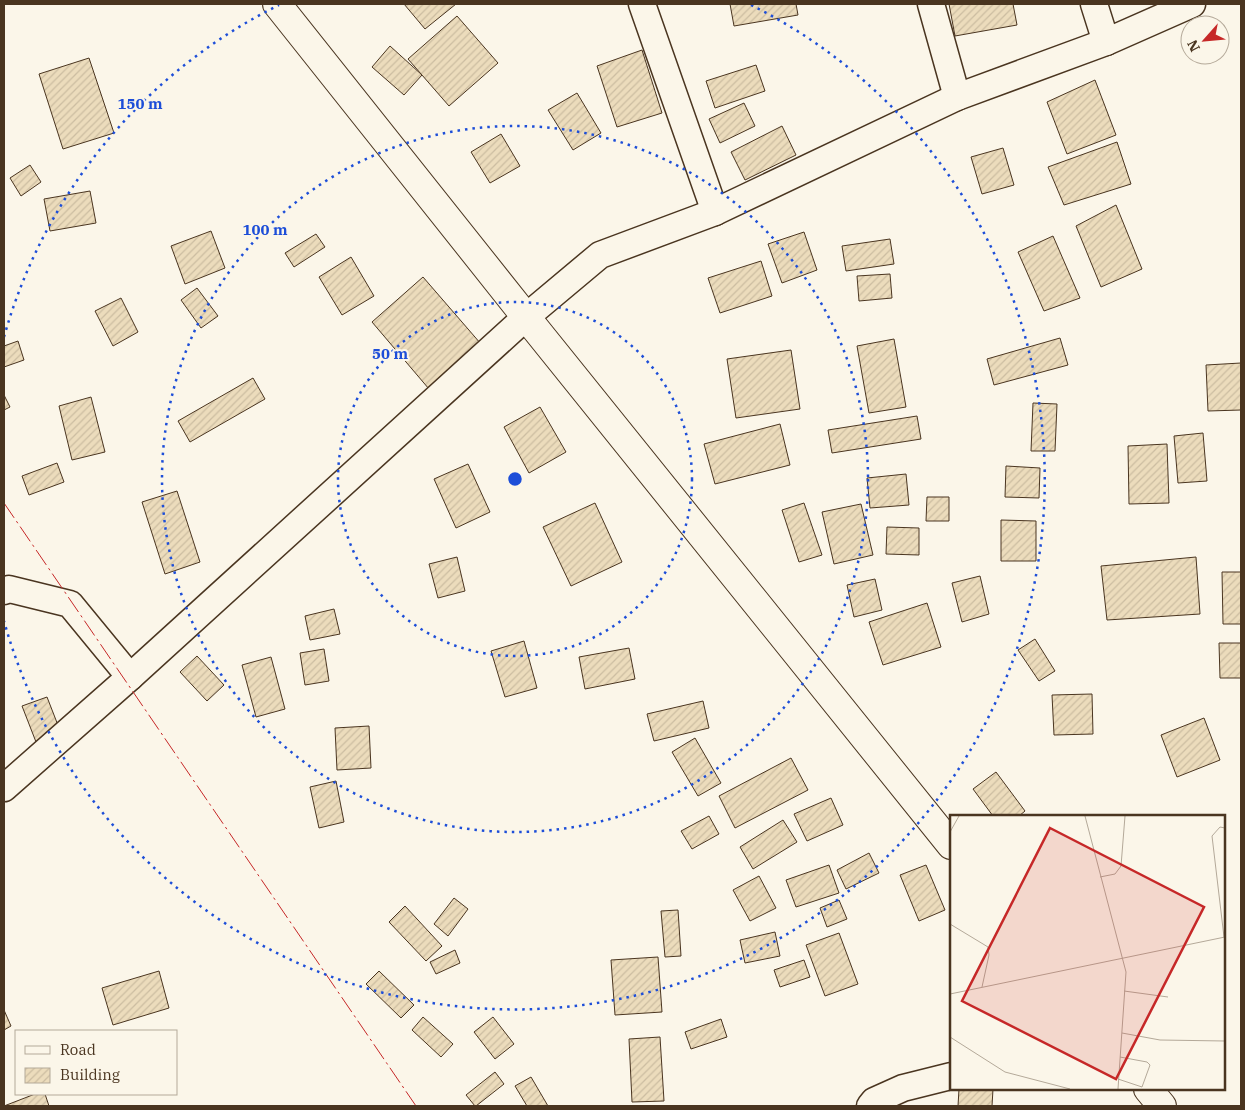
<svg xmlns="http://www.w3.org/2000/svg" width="1245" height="1110" font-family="'IBM Plex Serif',serif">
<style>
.building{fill:url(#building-hatch);stroke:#4a3520}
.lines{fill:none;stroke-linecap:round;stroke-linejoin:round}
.minor-casing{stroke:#4a3520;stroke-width:29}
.major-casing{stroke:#4a3520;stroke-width:30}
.minor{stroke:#fbf6e9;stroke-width:26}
.major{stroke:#fbf6e9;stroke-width:28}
.power{stroke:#c62828;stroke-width:1;stroke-dasharray:18 4 2.5 4;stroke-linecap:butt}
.ring{fill:none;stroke:#1d4ed8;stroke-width:2.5;stroke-dasharray:2.5 5}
.inset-road{fill:none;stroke:#b4a999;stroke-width:1}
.view{fill:#c62828;fill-opacity:0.15;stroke:#c62828;stroke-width:2.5}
.inset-edge{fill:none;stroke:#4a3520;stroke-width:2.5}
.centre{fill:#1d4ed8;stroke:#fbf6e9;stroke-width:2.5}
.ring-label{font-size:15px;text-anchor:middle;font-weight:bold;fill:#1d4ed8;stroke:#fbf6e9;stroke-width:4;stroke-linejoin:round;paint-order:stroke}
</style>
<defs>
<pattern id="building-hatch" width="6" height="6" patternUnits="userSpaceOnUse" patternTransform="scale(1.25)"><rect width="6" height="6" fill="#ecdcbc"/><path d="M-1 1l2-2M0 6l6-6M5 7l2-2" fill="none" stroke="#ccbda1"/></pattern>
</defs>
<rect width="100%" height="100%" fill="#fbf6e9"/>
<g class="building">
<polygon points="404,4 456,4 425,29"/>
<polygon points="730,4 796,4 798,15 734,26"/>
<polygon points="949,4 1013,4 1017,25 955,36"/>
<polygon points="457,16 498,63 449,106 408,59"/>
<polygon points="390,46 422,75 404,95 372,67"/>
<polygon points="642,50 662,113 617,127 597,66"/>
<polygon points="89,58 114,133 63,149 39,74"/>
<polygon points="756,65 765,91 715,108 706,81"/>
<polygon points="1095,80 1116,135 1067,154 1047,102"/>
<polygon points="577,93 601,133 573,150 548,110"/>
<polygon points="744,103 755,126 720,143 709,119"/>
<polygon points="782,126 796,155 745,180 731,152"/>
<polygon points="501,134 520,166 490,183 471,152"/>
<polygon points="1117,142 1131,184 1064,205 1048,167"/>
<polygon points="1003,148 1014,185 982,194 971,157"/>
<polygon points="30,165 41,182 21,196 10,178"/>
<polygon points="90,191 96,223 50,231 44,199"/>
<polygon points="1116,205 1142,269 1101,287 1076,226"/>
<polygon points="211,231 225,268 185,284 171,246"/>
<polygon points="804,232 817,270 782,283 768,244"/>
<polygon points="316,234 325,247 294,267 285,253"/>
<polygon points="1053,236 1080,298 1044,311 1018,252"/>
<polygon points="890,239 894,264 846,271 842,246"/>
<polygon points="351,257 374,296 342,315 319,277"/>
<polygon points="761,261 772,296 720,313 708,278"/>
<polygon points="890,274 892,298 859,301 857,276"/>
<polygon points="423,277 481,344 429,389 372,322"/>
<polygon points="197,288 218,316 201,328 181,300"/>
<polygon points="121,298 138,332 113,346 95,311"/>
<polygon points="1060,338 1068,365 994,385 987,359"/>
<polygon points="894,339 906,407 869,413 857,346"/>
<polygon points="18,341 24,360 4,367 4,346"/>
<polygon points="791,350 800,409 736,418 727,359"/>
<polygon points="1241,363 1241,410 1208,411 1206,365"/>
<polygon points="253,378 265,399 190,442 178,421"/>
<polygon points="4,395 10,407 4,410"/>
<polygon points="91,397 105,452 72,460 59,406"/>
<polygon points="1033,403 1057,404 1055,451 1031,451"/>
<polygon points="540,407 566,452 529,473 504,427"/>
<polygon points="917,416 921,439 832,453 828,430"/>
<polygon points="780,424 790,465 715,484 704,444"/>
<polygon points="1203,433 1207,481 1178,483 1174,436"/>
<polygon points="1167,444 1169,503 1129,504 1128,446"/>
<polygon points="57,463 64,482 29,495 22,476"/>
<polygon points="468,464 490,512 456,528 434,479"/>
<polygon points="1006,466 1040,468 1039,498 1005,497"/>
<polygon points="906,474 909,505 870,508 867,478"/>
<polygon points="177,491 200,562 165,574 142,502"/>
<polygon points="927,497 949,497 949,521 926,521"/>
<polygon points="595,503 622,562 571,586 543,527"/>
<polygon points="804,503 822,555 799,562 782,510"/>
<polygon points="861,504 873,555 834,564 822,512"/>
<polygon points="1001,520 1036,521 1036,561 1001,561"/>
<polygon points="887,527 919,528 919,555 886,554"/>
<polygon points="457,557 465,591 438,598 429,564"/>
<polygon points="1196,557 1200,614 1107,620 1101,566"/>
<polygon points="1222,572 1241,572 1241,624 1223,624"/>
<polygon points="980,576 989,614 962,622 952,583"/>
<polygon points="875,579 882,610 854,617 847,585"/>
<polygon points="927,603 941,647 883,665 869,622"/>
<polygon points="334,609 340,634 310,640 305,616"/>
<polygon points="1035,639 1055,671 1039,681 1018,650"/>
<polygon points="524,641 537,688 505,697 491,651"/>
<polygon points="1219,643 1241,643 1241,678 1220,678"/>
<polygon points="629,648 635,679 585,689 579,657"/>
<polygon points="324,649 329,681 305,685 300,653"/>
<polygon points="197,656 224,685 207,701 180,672"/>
<polygon points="271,657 285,709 256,717 242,665"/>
<polygon points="1092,694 1093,734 1054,735 1052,695"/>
<polygon points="47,697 61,733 36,742 22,706"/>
<polygon points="703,701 709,728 654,741 647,714"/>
<polygon points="1204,718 1220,760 1177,777 1161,735"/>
<polygon points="369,726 371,768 337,770 335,728"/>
<polygon points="695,738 721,783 698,796 672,752"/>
<polygon points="791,758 808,790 735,828 719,796"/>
<polygon points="996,772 1025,811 1019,816 993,816 973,789"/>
<polygon points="336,781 344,822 319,828 310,787"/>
<polygon points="831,798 843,825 807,841 794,814"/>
<polygon points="709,816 719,834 692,849 681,831"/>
<polygon points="783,820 797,842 753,869 740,847"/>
<polygon points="869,853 879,873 846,889 837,870"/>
<polygon points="829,865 839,893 796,907 786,880"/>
<polygon points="926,865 945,910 919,921 900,875"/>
<polygon points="759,876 776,908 750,921 733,890"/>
<polygon points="454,898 468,909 448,936 434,924"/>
<polygon points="839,900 847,919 827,927 820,908"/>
<polygon points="405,906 442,946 426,961 389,922"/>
<polygon points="678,910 681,956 665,957 661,911"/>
<polygon points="775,932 780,956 745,963 740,940"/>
<polygon points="839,933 858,984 825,996 806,945"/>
<polygon points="455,950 460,963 436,974 430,962"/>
<polygon points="658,957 662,1012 615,1015 611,960"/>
<polygon points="804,960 810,977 780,987 774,970"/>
<polygon points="159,971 169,1008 113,1025 102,988"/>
<polygon points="379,971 414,1005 401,1018 366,984"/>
<polygon points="4,1010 11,1026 4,1030"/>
<polygon points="423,1017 453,1044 441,1057 412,1030"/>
<polygon points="493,1017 514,1044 495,1059 474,1032"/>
<polygon points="721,1019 727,1037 691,1049 685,1032"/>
<polygon points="660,1037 664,1101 632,1102 629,1039"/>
<polygon points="495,1072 504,1084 476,1106 475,1106 466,1095"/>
<polygon points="531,1077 548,1106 527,1106 515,1086"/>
<polygon points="959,1089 993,1089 992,1106 958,1106"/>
<polygon points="35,1094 45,1094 49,1106 4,1106"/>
</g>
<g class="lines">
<defs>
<g id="minor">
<polyline points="642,4 715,212"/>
<polyline points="931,4 957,97"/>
<polyline points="1094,4 1106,42"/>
<polyline points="4,591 9,589 70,604 130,677"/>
<polyline points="4,788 130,677 526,317 600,255 715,212 957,97 1106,42 1192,4"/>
<polyline points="870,1106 874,1101 903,1088 951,1076"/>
</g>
<g id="major">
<polyline points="277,4 526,317 951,845"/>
<polyline points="1148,1089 1162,1106"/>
</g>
</defs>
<use href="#minor" class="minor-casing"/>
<use href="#major" class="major-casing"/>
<use href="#minor" class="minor"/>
<use href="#major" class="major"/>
<polyline class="power" points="4,503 416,1106"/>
</g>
<g class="ring">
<circle cx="515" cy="479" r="177"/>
<circle cx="515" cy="479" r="353"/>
<path d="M4 337A530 530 0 0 1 279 5M751 5A530 530 0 1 1 4 621"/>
</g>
<g transform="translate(950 815)">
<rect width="275" height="275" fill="#fbf6e9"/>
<path class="inset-road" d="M 135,1 L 176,157 L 168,274M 0,17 L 9,1M 150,62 L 165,59 L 171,51 L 175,1M 0,109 L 38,132 L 39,140 L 32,172M 274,122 L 262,21 L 270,12 L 275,13M 174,176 L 218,182M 0,179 L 275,122M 172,218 L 210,225 L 275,226M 0,222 L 55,257 L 120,274M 168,264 L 192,272 L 200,250 L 197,247 L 170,242"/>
<path class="view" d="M 100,13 L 254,92 L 166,264 L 12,186 Z"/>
<rect width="275" height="275" class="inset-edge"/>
</g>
<circle cx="515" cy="479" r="8" class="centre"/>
<g class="ring-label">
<text x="140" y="109">150 m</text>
<text x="265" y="235">100 m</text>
<text x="390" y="359">50 m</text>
</g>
<rect width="1245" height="1110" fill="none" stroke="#4a3520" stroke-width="10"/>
<rect x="15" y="1030" width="162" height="65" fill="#fbf6e9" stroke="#b4a999"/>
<rect x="25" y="1046" width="25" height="8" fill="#fbf6e9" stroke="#b4a999"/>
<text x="60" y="1055" font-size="15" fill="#4a3520">Road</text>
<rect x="25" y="1068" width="25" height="15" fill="url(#building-hatch)" stroke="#b4a999"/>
<text x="60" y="1080" font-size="15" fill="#4a3520">Building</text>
<g transform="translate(1205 40) rotate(243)"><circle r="24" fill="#fbf6e9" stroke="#b4a999"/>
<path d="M0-4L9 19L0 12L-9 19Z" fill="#c62828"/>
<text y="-8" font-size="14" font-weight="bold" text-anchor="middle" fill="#4a3520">N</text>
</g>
</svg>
